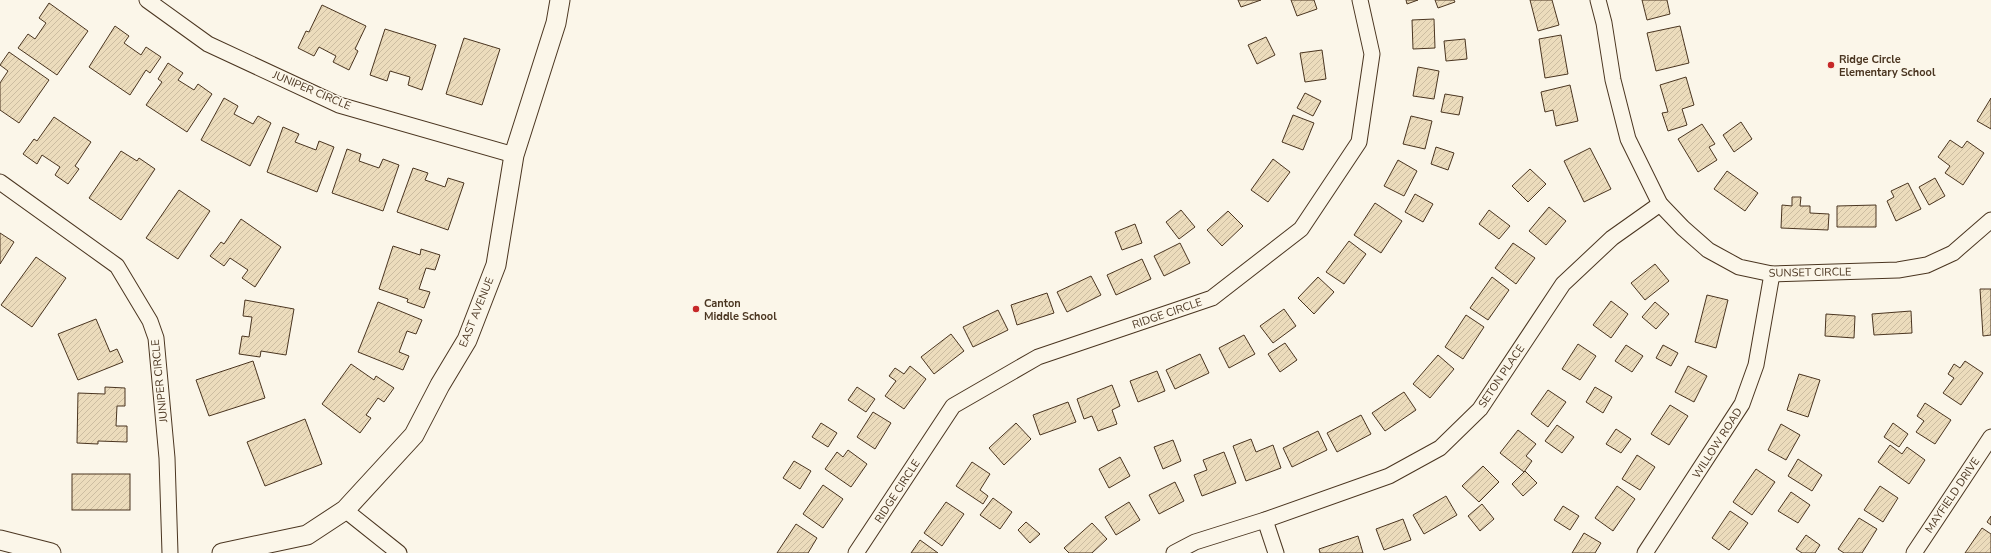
<svg xmlns="http://www.w3.org/2000/svg" width="1991" height="553" font-family="'Nunito Sans',sans-serif">
<style>
.building{fill:url(#building-hatch);stroke:#4a3520}
.lines{fill:none;stroke-linecap:round;stroke-linejoin:round}
.minor-casing{stroke:#4a3520;stroke-width:17}
.tertiary-casing{stroke:#4a3520;stroke-width:21}
.minor{stroke:#fbf6e9;stroke-width:15}
.tertiary{stroke:#fbf6e9;stroke-width:19}
.poi-dot{fill:#c62828;stroke:#fbf6e9;stroke-width:1.5}
.labels{text-anchor:middle;stroke-width:3;stroke-linejoin:round;paint-order:stroke}
.poi-label{font-size:11px;font-weight:bold;fill:#4a3520;stroke:#fbf6e9;text-anchor:start}
.street-label{font-size:11px;fill:#4a3520;stroke:#fbf6e9}
</style>
<defs>
<pattern id="building-hatch" width="6" height="6" patternUnits="userSpaceOnUse"><rect width="6" height="6" fill="#ecdcbc"/><path d="M-1 1l2-2M0 6l6-6M5 7l2-2" fill="none" stroke="#ccbda1"/></pattern>
</defs>
<rect width="100%" height="100%" fill="#fbf6e9"/>
<g class="building">
<polygon points="1238,0 1261,0 1241,7"/>
<polygon points="1291,0 1314,0 1317,9 1297,16"/>
<polygon points="1406,0 1418,0 1407,4"/>
<polygon points="1435,0 1454,0 1455,2 1438,8"/>
<polygon points="1530,0 1552,0 1559,25 1538,31"/>
<polygon points="1642,0 1667,0 1670,14 1647,20"/>
<polygon points="49,3 88,31 57,75 18,48 28,34 35,39 46,23 39,18"/>
<polygon points="322,5 366,26 355,49 358,51 349,70 333,62 336,56 319,47 314,56 298,48 306,31 309,32"/>
<polygon points="1434,19 1435,48 1413,49 1412,20"/>
<polygon points="115,26 129,36 124,43 141,55 146,47 161,57 150,73 146,70 130,95 89,67"/>
<polygon points="1680,26 1689,63 1656,71 1647,33"/>
<polygon points="385,29 436,45 422,90 408,85 410,77 390,71 387,81 370,75"/>
<polygon points="1561,35 1568,74 1545,78 1539,39"/>
<polygon points="1266,37 1275,55 1257,64 1248,45"/>
<polygon points="464,38 500,49 482,105 446,94"/>
<polygon points="1465,39 1467,59 1446,61 1444,41"/>
<polygon points="1322,50 1326,79 1305,82 1300,53"/>
<polygon points="9,52 49,80 19,123 0,110 0,83 8,71 0,65"/>
<polygon points="168,63 183,73 178,80 194,90 198,84 212,94 187,132 146,105 162,82 158,79"/>
<polygon points="1418,67 1439,71 1434,99 1413,96"/>
<polygon points="1686,77 1694,105 1682,109 1687,125 1668,131 1662,113 1668,112 1660,85"/>
<polygon points="1570,85 1578,121 1556,126 1553,110 1545,112 1541,92"/>
<polygon points="1305,93 1321,101 1313,116 1297,108"/>
<polygon points="1445,94 1463,97 1459,115 1441,112"/>
<polygon points="224,98 238,106 234,114 253,124 258,116 271,123 250,166 201,140"/>
<polygon points="1991,98 1991,129 1977,121"/>
<polygon points="1293,115 1314,123 1303,150 1282,142"/>
<polygon points="1411,116 1432,121 1425,149 1403,144"/>
<polygon points="54,117 91,142 75,166 79,169 68,184 55,175 60,167 42,155 37,164 23,154 34,139 37,141"/>
<polygon points="1741,122 1752,139 1734,152 1723,135"/>
<polygon points="1702,124 1715,144 1709,147 1717,160 1698,172 1678,139"/>
<polygon points="283,127 299,134 295,142 316,150 319,141 334,147 317,192 267,172"/>
<polygon points="1950,140 1962,148 1967,141 1984,153 1963,185 1945,173 1950,166 1938,157"/>
<polygon points="1436,147 1454,153 1448,170 1431,164"/>
<polygon points="1590,148 1611,189 1584,202 1564,161"/>
<polygon points="347,149 361,154 359,161 379,168 383,159 399,165 383,211 332,193"/>
<polygon points="121,151 137,161 139,158 155,169 121,220 89,198"/>
<polygon points="1273,159 1290,172 1268,202 1251,190"/>
<polygon points="1398,160 1417,171 1404,196 1384,186"/>
<polygon points="413,168 428,173 425,180 445,187 448,178 464,183 448,230 397,212"/>
<polygon points="1530,169 1546,184 1528,202 1512,186"/>
<polygon points="1727,171 1758,193 1745,211 1714,189"/>
<polygon points="1935,178 1945,196 1929,205 1919,187"/>
<polygon points="1908,183 1921,209 1896,221 1887,201 1894,197 1891,191"/>
<polygon points="179,190 210,211 178,259 146,238"/>
<polygon points="1415,194 1433,204 1423,222 1405,212"/>
<polygon points="1792,197 1801,197 1800,206 1810,206 1810,213 1829,214 1828,230 1781,228 1782,205 1792,206"/>
<polygon points="1375,203 1402,221 1381,253 1354,235"/>
<polygon points="1876,205 1876,227 1837,227 1837,206"/>
<polygon points="1549,207 1566,221 1546,245 1529,231"/>
<polygon points="1181,210 1195,227 1179,239 1166,222"/>
<polygon points="1489,210 1510,226 1499,239 1479,224"/>
<polygon points="1228,211 1243,226 1222,246 1207,230"/>
<polygon points="241,219 281,247 255,287 242,278 248,270 230,258 224,266 210,256 221,242 224,244"/>
<polygon points="1135,224 1142,243 1122,250 1115,232"/>
<polygon points="0,233 14,242 0,264"/>
<polygon points="1349,241 1366,254 1344,284 1326,272"/>
<polygon points="1180,243 1190,263 1164,276 1154,256"/>
<polygon points="1513,243 1535,258 1516,284 1495,268"/>
<polygon points="393,246 420,255 421,249 440,255 435,270 426,268 419,289 430,292 424,308 407,302 408,299 379,289"/>
<polygon points="36,257 66,278 32,327 1,305"/>
<polygon points="1142,259 1151,279 1116,295 1107,275"/>
<polygon points="1655,264 1669,281 1645,300 1631,283"/>
<polygon points="1091,276 1101,295 1067,312 1057,292"/>
<polygon points="1318,277 1334,292 1314,314 1298,298"/>
<polygon points="1492,277 1509,290 1488,320 1470,308"/>
<polygon points="1980,289 1991,289 1991,335 1983,336"/>
<polygon points="1047,293 1054,313 1017,325 1011,305"/>
<polygon points="1707,295 1728,300 1716,348 1695,342"/>
<polygon points="245,300 294,309 286,355 261,351 260,357 239,354 242,336 249,337 252,317 243,316"/>
<polygon points="1611,301 1628,314 1611,338 1593,325"/>
<polygon points="378,302 422,320 416,334 407,331 399,352 409,356 403,370 358,352"/>
<polygon points="1655,302 1669,314 1656,329 1642,317"/>
<polygon points="1284,309 1296,326 1273,343 1260,326"/>
<polygon points="998,310 1008,330 973,347 963,327"/>
<polygon points="1911,311 1912,333 1874,335 1872,314"/>
<polygon points="1826,314 1855,316 1854,338 1825,336"/>
<polygon points="1466,315 1484,327 1463,359 1445,347"/>
<polygon points="96,319 110,352 117,349 123,362 78,380 58,334"/>
<polygon points="951,334 964,351 934,374 921,357"/>
<polygon points="1244,335 1255,354 1229,368 1219,348"/>
<polygon points="1285,343 1297,360 1280,372 1268,354"/>
<polygon points="1578,344 1596,356 1580,380 1562,369"/>
<polygon points="1626,345 1643,356 1632,372 1615,361"/>
<polygon points="1663,345 1678,353 1671,366 1656,358"/>
<polygon points="1200,354 1209,373 1175,389 1166,370"/>
<polygon points="1438,355 1454,369 1430,398 1413,384"/>
<polygon points="253,361 265,398 209,416 196,380"/>
<polygon points="1965,361 1983,373 1961,405 1943,393 1954,378 1948,374 1954,364 1960,368"/>
<polygon points="351,364 374,380 376,376 394,388 384,402 378,398 366,415 371,418 360,433 322,404"/>
<polygon points="910,366 926,379 904,409 885,396 896,381 889,376 895,368 904,374"/>
<polygon points="1688,366 1707,376 1694,402 1675,392"/>
<polygon points="1157,371 1165,391 1138,402 1130,381"/>
<polygon points="1799,374 1820,380 1808,417 1787,410"/>
<polygon points="1112,385 1120,406 1112,410 1117,424 1098,431 1092,416 1084,419 1077,399"/>
<polygon points="105,387 125,388 125,406 117,406 116,426 127,426 127,442 98,441 98,444 77,443 78,393 105,394"/>
<polygon points="857,387 875,399 866,412 848,400"/>
<polygon points="1595,387 1612,397 1603,413 1586,402"/>
<polygon points="1548,390 1566,402 1548,427 1531,414"/>
<polygon points="1404,392 1416,410 1385,431 1372,413"/>
<polygon points="1068,402 1076,422 1040,435 1033,415"/>
<polygon points="1925,403 1951,420 1935,444 1916,432 1924,421 1917,416"/>
<polygon points="1670,405 1688,416 1669,445 1651,434"/>
<polygon points="873,412 891,423 875,449 857,437"/>
<polygon points="1361,415 1371,434 1337,452 1327,433"/>
<polygon points="305,419 322,464 265,486 247,442"/>
<polygon points="821,423 837,433 828,447 812,437"/>
<polygon points="1016,423 1031,439 1004,465 989,448"/>
<polygon points="1893,423 1908,434 1899,447 1884,437"/>
<polygon points="1781,424 1800,435 1786,460 1768,450"/>
<polygon points="1557,425 1574,437 1562,453 1545,441"/>
<polygon points="1616,429 1631,439 1621,453 1606,444"/>
<polygon points="1518,430 1536,444 1526,456 1532,461 1524,472 1500,453"/>
<polygon points="1318,431 1327,450 1292,467 1283,448"/>
<polygon points="1251,439 1256,452 1273,445 1281,468 1246,481 1233,446"/>
<polygon points="1173,440 1181,461 1163,469 1154,447"/>
<polygon points="1890,445 1902,454 1907,447 1925,460 1909,484 1878,462"/>
<polygon points="848,450 867,464 851,487 825,469 837,452 843,457"/>
<polygon points="1224,452 1236,483 1202,496 1194,475 1207,470 1203,460"/>
<polygon points="1637,455 1655,467 1640,490 1622,479"/>
<polygon points="1120,457 1130,476 1109,488 1099,469"/>
<polygon points="1798,459 1822,475 1812,491 1788,476"/>
<polygon points="794,461 811,471 800,489 783,478"/>
<polygon points="972,462 990,474 980,490 988,496 983,504 956,486"/>
<polygon points="1483,466 1499,482 1479,502 1462,486"/>
<polygon points="1756,469 1775,482 1752,515 1733,502"/>
<polygon points="1525,471 1537,483 1523,496 1512,484"/>
<rect x="72" y="474" width="58" height="36"/>
<polygon points="1175,482 1184,501 1159,514 1149,495"/>
<polygon points="823,485 843,499 823,528 803,514"/>
<polygon points="1617,486 1635,499 1613,531 1595,518"/>
<polygon points="1880,486 1898,498 1883,522 1864,510"/>
<polygon points="1791,492 1810,505 1798,523 1778,511"/>
<polygon points="1446,496 1457,515 1424,534 1413,515"/>
<polygon points="993,498 1012,512 1000,529 980,515"/>
<polygon points="946,502 964,514 942,546 924,533"/>
<polygon points="1129,502 1140,520 1116,535 1105,517"/>
<polygon points="1482,504 1494,519 1480,531 1468,516"/>
<polygon points="1563,506 1579,516 1570,530 1554,520"/>
<polygon points="1730,511 1748,523 1729,550 1712,538"/>
<polygon points="1991,516 1991,525 1987,522"/>
<polygon points="1859,518 1877,529 1862,553 1844,553 1838,549"/>
<polygon points="1403,519 1411,540 1384,550 1376,529"/>
<polygon points="1026,522 1040,534 1030,543 1018,530"/>
<polygon points="1092,523 1107,539 1092,553 1069,553 1064,548"/>
<polygon points="796,524 817,538 808,553 777,553"/>
<polygon points="1982,528 1991,534 1991,553 1965,553"/>
<polygon points="1584,533 1601,543 1595,553 1572,553"/>
<polygon points="1806,535 1820,545 1815,553 1802,553 1796,549"/>
<polygon points="1358,536 1363,553 1320,553 1319,549"/>
<polygon points="920,540 938,553 911,553"/>
</g>
<g class="lines">
<defs>
<g id="minor">
<polyline points="147,0 208,44 339,105 514,155"/>
<polyline points="1598,0 1604,23 1613,80 1628,139 1660,204 1683,228 1708,250 1739,267 1772,274 1898,270 1927,265 1953,253 1991,220"/>
<polyline points="0,182 117,266 150,321 156,338 167,458 170,553"/>
<polyline points="345,510 399,553"/>
<polyline points="1265,520 1276,553"/>
<polyline points="856,553 953,406 1038,357 1212,298 1301,229 1359,142 1372,54 1360,0"/>
<polyline points="1174,553 1195,542 1265,520 1389,476 1440,448 1480,409 1563,284 1612,238 1660,204"/>
<polyline points="1645,553 1742,404 1756,365 1772,274"/>
<polyline points="1914,553 1991,437"/>
</g>
<g id="tertiary">
<polyline points="0,540 51,553"/>
<polyline points="222,553 307,535 345,510 414,435 440,385 467,340 496,265 514,155 556,23 560,0"/>
</g>
</defs>
<use href="#minor" class="minor-casing"/>
<use href="#tertiary" class="tertiary-casing"/>
<use href="#minor" class="minor"/>
<use href="#tertiary" class="tertiary"/>
</g>
<g class="poi-dot">
<circle cx="1831" cy="65" r="4"/>
<circle cx="696" cy="309" r="4"/>
</g>
<g class="labels">
<g class="poi-label">
<text x="1839" y="63">Ridge Circle<tspan x="1839" dy="13">Elementary School</tspan></text>
<text x="704" y="307">Canton<tspan x="704" dy="13">Middle School</tspan></text>
</g>
<g class="street-label">
<text transform="translate(312 90) rotate(23)" y="4">JUNIPER CIRCLE</text>
<text transform="translate(1810 272) rotate(-1)" y="4">SUNSET CIRCLE</text>
<text transform="translate(476 312) rotate(-68)" y="4">EAST AVENUE</text>
<text transform="translate(1167 313) rotate(-19)" y="4">RIDGE CIRCLE</text>
<text transform="translate(1501 376) rotate(-56)" y="4">SETON PLACE</text>
<text transform="translate(159 381) rotate(-96)" y="4">JUNIPER CIRCLE</text>
<text transform="translate(1717 443) rotate(-57)" y="4">WILLOW ROAD</text>
<text transform="translate(897 491) rotate(-57)" y="4">RIDGE CIRCLE</text>
<text transform="translate(1952 495) rotate(-56)" y="4">MAYFIELD DRIVE</text>
</g>
</g>
</svg>
